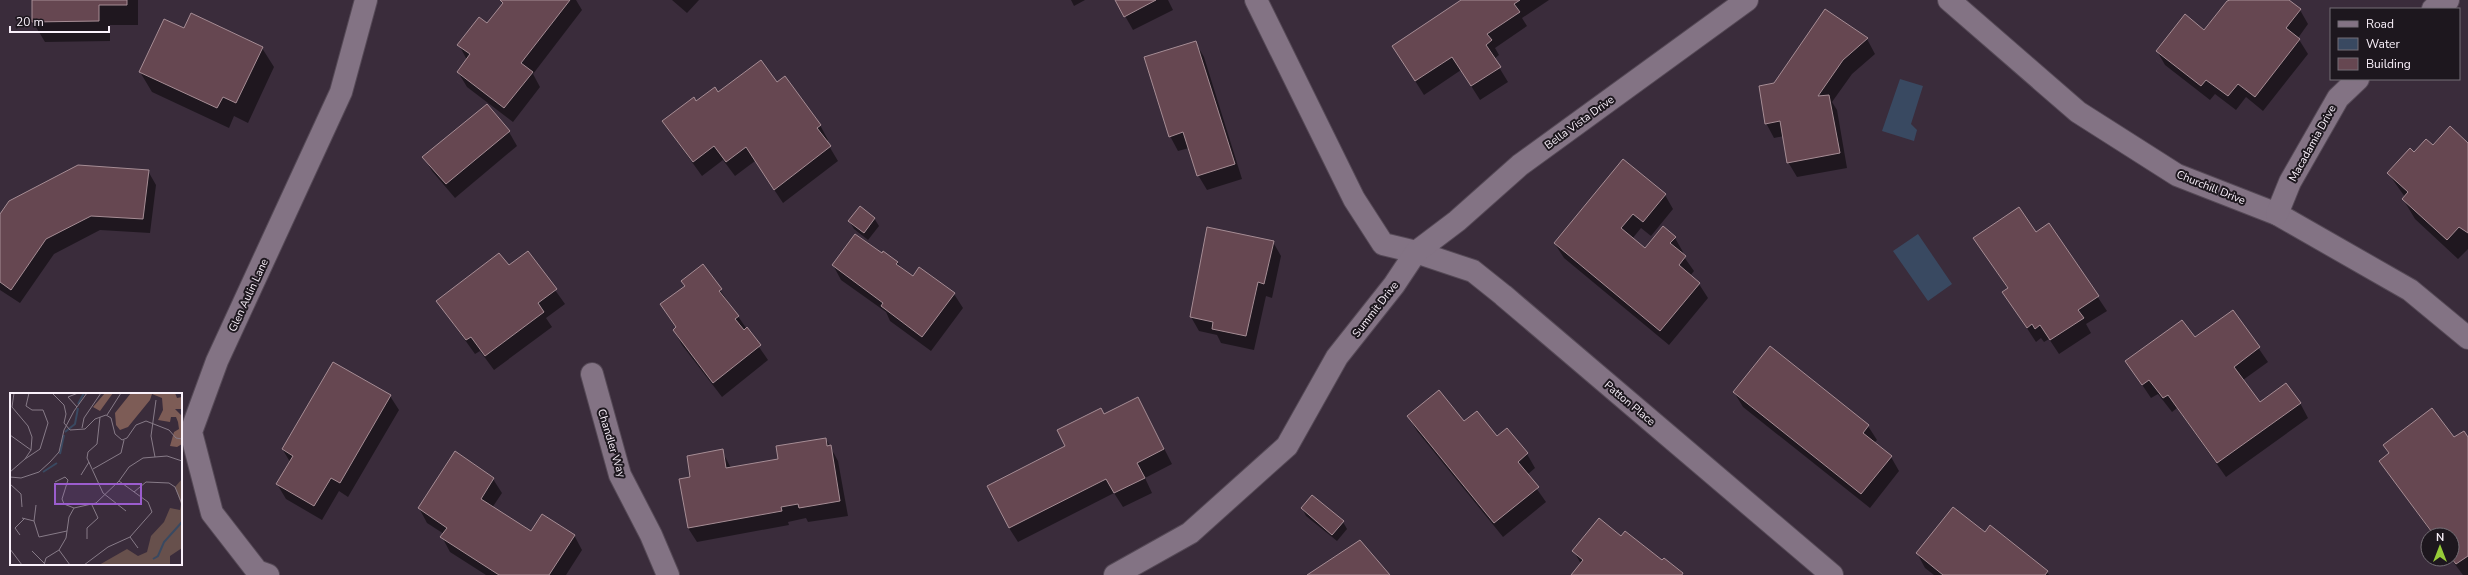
<svg xmlns="http://www.w3.org/2000/svg" width="2468" height="575" font-family="'Nunito Sans',sans-serif">
<style>
.water{fill:#394961}
.shadow{fill:#0007}
.building{fill:#664751;stroke:#a68d95}
.lines{fill:none;stroke-linecap:round;stroke-linejoin:round}
.minor-casing{stroke:#554956;stroke-width:24}
.minor{stroke:#837384;stroke-width:22}
.labels{text-anchor:middle;stroke-width:4;stroke-linejoin:round;paint-order:stroke}
.street-label{font-size:11px;fill:#faf1fb;stroke:#1d171e}
.inset-river{fill:none;stroke:#394961;stroke-width:2}
.inset-road{fill:none;stroke:#877b88;stroke-width:1}
.view{fill:#9b5dce;fill-opacity:0.15;stroke:#9b5dce;stroke-width:2}
.inset-edge{fill:none;stroke:#faf1fb;stroke-width:2}
</style>
<rect width="100%" height="100%" fill="#3a2c3b"/>
<g class="water">
<polygon points="1900,79 1923,86 1911,124 1917,130 1914,141 1882,131"/>
<polygon points="1918,234 1952,284 1928,301 1893,251"/>
</g>
<g class="shadow">
<polygon points="33,0 138,0 138,25 110,25 110,41 45,42 33,22"/>
<polygon points="500,0 576,0 582,10 533,74 540,87 513,122 467,87 458,72 467,60 459,45 487,24 503,5"/>
<polygon points="672,0 699,0 687,13"/>
<polygon points="1071,0 1085,0 1074,6"/>
<polygon points="1116,0 1168,0 1173,10 1133,30"/>
<polygon points="1462,0 1549,0 1522,18 1527,26 1495,48 1499,55 1494,59 1508,82 1480,100 1461,70 1424,95 1393,46"/>
<polygon points="2231,0 2287,0 2300,10 2308,24 2298,38 2308,54 2263,111 2246,97 2236,110 2215,94 2210,100 2165,65 2157,51 2204,31"/>
<polygon points="1825,11 1867,39 1875,54 1852,74 1832,102 1837,110 1847,168 1797,177 1788,162 1784,136 1774,138 1766,123"/>
<polygon points="184,29 262,48 274,67 248,123 234,116 229,128 152,92 140,72"/>
<polygon points="1195,42 1204,57 1242,179 1207,190 1198,175 1189,148 1178,151 1170,136"/>
<polygon points="777,83 820,125 828,140 826,141 838,161 783,203 755,161 735,176 723,160 702,176 663,122 696,102 718,93"/>
<polygon points="487,105 509,132 517,146 455,198 432,171 424,157"/>
<polygon points="2468,145 2468,249 2458,259 2415,219 2403,199 2405,197 2388,173 2414,153 2433,147"/>
<polygon points="148,171 156,185 150,233 100,230 54,254 20,303 0,290 0,216"/>
<polygon points="1665,195 1673,209 1651,236 1641,228 1632,239 1645,249 1675,238 1683,252 1682,254 1694,271 1690,276 1699,284 1708,298 1669,345 1564,258 1555,244"/>
<polygon points="874,218 879,226 868,240 854,229 850,222"/>
<polygon points="2049,224 2107,311 2086,324 2091,333 2059,354 2049,339 2044,342 2041,338 2036,342 2004,293 2008,289 1974,238 2036,233"/>
<polygon points="1273,242 1281,256 1272,298 1266,296 1254,350 1221,343 1217,335 1199,331 1191,317"/>
<polygon points="528,252 565,304 546,318 552,327 494,370 480,351 475,354 437,301 508,266"/>
<polygon points="882,255 897,262 901,268 913,277 954,294 963,308 931,351 890,321 886,312 841,280 833,265"/>
<polygon points="703,265 768,360 722,397 682,345 674,330 676,328 661,305 685,287"/>
<polygon points="2233,311 2268,362 2243,380 2260,403 2300,403 2308,418 2226,477 2177,408 2172,412 2158,394 2151,398 2126,361 2194,339"/>
<polygon points="1771,348 1868,426 1877,440 1874,443 1891,457 1899,471 1870,508 1743,407 1734,392"/>
<polygon points="390,396 399,410 348,497 339,491 322,520 286,499 277,484 290,462 283,450"/>
<polygon points="1146,413 1172,464 1145,478 1152,493 1123,507 1114,493 1018,542 1009,528 1104,415"/>
<polygon points="1408,416 1497,438 1527,454 1535,468 1527,475 1546,502 1503,537 1417,431"/>
<polygon points="2468,438 2468,575 2463,575 2451,559 2452,535 2433,535 2380,461 2389,454 2384,445"/>
<polygon points="826,439 838,461 848,516 808,522 806,518 788,522 789,525 697,542 688,528 691,478 722,451 731,468 779,460"/>
<polygon points="493,479 502,493 492,508 531,533 574,535 582,550 566,575 486,575 450,552 442,537 444,534 427,523 419,508"/>
<polygon points="1302,508 1343,522 1347,529 1337,541 1306,516"/>
<polygon points="1985,533 2047,572 2049,575 1934,575 1925,568 1917,553"/>
<polygon points="1621,538 1662,562 1664,559 1683,575 1572,575 1581,564 1574,551"/>
</g>
<g class="building">
<polygon points="32,0 127,0 127,5 99,5 99,21 32,22"/>
<polygon points="500,0 570,0 521,63 533,72 504,108 457,72 470,54 457,45 479,17 487,23 503,3"/>
<polygon points="1115,0 1156,0 1124,17"/>
<polygon points="1461,0 1520,0 1514,4 1520,12 1487,34 1492,40 1486,45 1501,67 1471,86 1452,57 1415,81 1392,46"/>
<polygon points="2230,0 2289,0 2301,9 2286,28 2300,39 2255,97 2238,84 2228,96 2206,80 2201,86 2156,51 2185,14 2204,30 2227,1"/>
<polygon points="1825,9 1868,38 1843,60 1818,96 1829,95 1840,153 1787,163 1780,121 1765,124 1759,86 1774,83"/>
<polygon points="191,13 263,47 236,103 223,97 217,108 139,72 164,19 184,28"/>
<polygon points="1196,41 1235,164 1197,176 1183,132 1169,137 1144,57"/>
<polygon points="761,60 777,82 785,76 821,125 817,128 831,146 774,190 746,147 726,162 714,146 693,162 662,121 694,97 696,101 715,87 718,92"/>
<polygon points="487,104 510,131 446,184 422,157"/>
<polygon points="2450,126 2468,143 2468,233 2459,227 2447,240 2402,199 2408,192 2387,173 2410,148 2414,152 2426,139 2433,145"/>
<polygon points="1623,159 1666,194 1643,222 1633,214 1621,228 1645,248 1663,226 1676,237 1670,243 1686,256 1679,265 1700,283 1660,331 1554,243"/>
<polygon points="78,165 149,170 143,219 91,216 46,239 11,290 0,282 0,214 9,201"/>
<polygon points="860,206 875,218 864,233 848,221"/>
<polygon points="2019,207 2036,232 2049,223 2099,296 2078,310 2084,318 2050,340 2040,325 2035,329 2032,324 2027,328 2002,292 2008,288 1973,238"/>
<polygon points="1207,227 1274,241 1264,284 1258,282 1246,336 1212,329 1213,322 1190,317"/>
<polygon points="855,234 882,253 883,251 898,262 896,264 913,276 919,267 955,293 922,337 881,306 883,303 832,265"/>
<polygon points="528,251 557,289 538,303 544,312 485,356 471,337 466,340 436,301 499,253 509,265"/>
<polygon points="703,264 722,289 719,291 739,316 735,319 744,330 747,327 761,345 713,383 673,330 676,327 660,304 685,286 681,281"/>
<polygon points="2233,310 2260,347 2234,367 2260,402 2286,383 2301,403 2217,463 2168,395 2163,398 2149,380 2142,385 2125,361 2182,320 2195,337"/>
<polygon points="1770,346 1869,425 1863,433 1892,456 1861,494 1733,392"/>
<polygon points="333,362 391,395 340,483 331,478 314,506 276,484 293,456 282,449"/>
<polygon points="1439,390 1464,421 1477,411 1497,436 1507,428 1528,453 1518,462 1539,487 1494,523 1407,416"/>
<polygon points="1138,397 1164,449 1137,463 1145,478 1114,493 1106,479 1009,528 987,486 1065,446 1057,430 1101,408 1104,414"/>
<polygon points="2432,408 2454,437 2464,431 2468,437 2468,556 2456,564 2452,559 2452,535 2434,535 2379,461 2389,453 2383,445"/>
<polygon points="826,438 827,446 831,445 840,501 799,508 798,504 781,507 782,511 688,528 679,479 690,477 687,456 723,449 726,468 778,459 776,446"/>
<polygon points="455,451 494,478 481,499 531,531 542,514 575,535 549,575 499,575 440,537 447,528 418,508"/>
<polygon points="1312,495 1344,521 1332,535 1301,508"/>
<polygon points="1953,507 1985,532 1990,525 2048,571 2045,575 1943,575 1916,553"/>
<polygon points="1599,518 1621,536 1625,531 1662,560 1664,558 1683,573 1682,575 1571,575 1583,560 1572,551"/>
<polygon points="1360,540 1390,575 1307,575"/>
</g>
<g class="lines">
<defs>
<g id="minor">
<polyline points="1256,0 1354,199 1383,244 1416,252 1473,271 1503,295 1832,575"/>
<polyline points="1949,0 2078,112 2177,175 2277,214 2410,290 2468,338"/>
<polyline points="2433,9 2448,0"/>
<polyline points="2277,214 2290,182 2338,98 2358,79"/>
<polyline points="592,374 620,475 651,535 668,575"/>
<polyline points="268,575 257,571 212,513 191,432 217,361 341,92 366,0"/>
<polyline points="1115,575 1190,533 1287,446 1337,357 1394,285 1416,252 1457,221 1520,165 1747,0"/>
</g>
</defs>
<use href="#minor" class="minor-casing"/>
<use href="#minor" class="minor"/>
</g>
<g class="labels">
<g class="street-label">
<text transform="translate(1579 122) rotate(-36)" y="4">Bella Vista Drive</text>
<text transform="translate(2312 143) rotate(-61)" y="4">Macadamia Drive</text>
<text transform="translate(2211 187) rotate(22)" y="4">Churchill Drive</text>
<text transform="translate(248 295) rotate(-65)" y="4">Glen Aulin Lane</text>
<text transform="translate(1375 309) rotate(-52)" y="4">Summit Drive</text>
<text transform="translate(1630 403) rotate(40)" y="4">Patton Place</text>
<text transform="translate(612 443) rotate(73)" y="4">Chandler Way</text>
</g>
</g>
<g transform="translate(10 393)">
<rect width="172" height="172" fill="#3a2c3b"/>
<path d="M 172,86 L 172,155 L 160,163 L 160,172 L 89,172 L 117,156 L 128,163 L 137,159 L 141,143 L 154,129 L 160,115 L 170,117 L 171,111 L 165,94 Z" fill="#67504c"/>
<path d="M 95,0 L 103,0 L 90,18 L 83,14 ZM 121,0 L 165,0 L 167,5 L 172,4 L 172,16 L 165,16 L 172,23 L 172,51 L 167,54 L 160,53 L 164,39 L 169,36 L 168,29 L 166,24 L 161,24 L 160,29 L 148,27 L 153,17 L 152,5 L 142,1 L 140,7 L 118,34 L 110,37 L 106,32 L 105,20 Z" fill="#7d5c56"/>
<path class="inset-river" d="M 68,11 L 74,0M 55,39 L 65,31 L 68,15M 50,61 L 54,42M 33,79 L 47,70M 143,166 L 148,163 L 154,149 L 172,129"/>
<path class="inset-road" d="M 42,0 L 54,12 L 56,21 L 54,30 L 60,37 L 75,36 L 85,26 L 96,22 L 101,25 L 105,41 L 112,47 L 117,45 L 126,32 L 136,28 L 159,37 L 166,45 L 172,46M 67,14 L 58,4 L 68,0M 97,22 L 111,0M 90,24 L 87,51 L 78,59 L 77,65 L 93,100 L 116,118M 72,35 L 74,25 L 91,0M 0,42 L 21,57M 145,64 L 141,43 L 146,7M 15,66 L 30,56 L 38,30 L 33,17 L 22,17 L 16,13 L 19,0M 83,76 L 111,60 L 114,47M 0,79 L 15,66 L 21,57 L 22,44 L 18,33 L 2,14 L 4,0M 71,82 L 79,69M 0,84 L 11,85 L 29,79 L 40,69 L 49,59 L 54,37 L 64,18 L 77,0M 45,89 L 55,84 L 58,87 L 52,106 L 54,111 L 64,115M 0,91 L 11,101 L 12,114M 124,99 L 136,89 L 159,90 L 165,94 L 172,111M 12,125 L 24,128 L 29,144 L 57,138M 24,128 L 26,112M 10,142 L 5,135 L 15,125M 120,144 L 128,155M 77,146 L 77,135 L 88,125 L 82,112M 0,156 L 12,172M 49,157 L 60,172M 22,158 L 34,170M 34,172 L 36,165 L 49,157 L 56,145 L 59,124 L 64,115 L 86,110 L 109,88 L 119,74 L 133,65 L 157,63 L 172,68M 74,172 L 98,154 L 120,144 L 142,119 L 138,109 L 109,88"/>
<path class="view" d="M 45,91 L 131,91 L 131,111 L 45,111 Z"/>
<rect width="172" height="172" class="inset-edge"/>
</g>
<rect x="2330" y="8" width="130" height="72" fill="#1d171e" stroke="#756e76"/>
<rect x="2338" y="21" width="20" height="6" fill="#837384" stroke="#756e76"/>
<text x="2366" y="28" font-size="12" fill="#faf1fb">Road</text>
<rect x="2338" y="38" width="20" height="12" fill="#394961" stroke="#756e76"/>
<text x="2366" y="48" font-size="12" fill="#faf1fb">Water</text>
<rect x="2338" y="58" width="20" height="12" fill="#664751" stroke="#756e76"/>
<text x="2366" y="68" font-size="12" fill="#faf1fb">Building</text>
<g transform="translate(2440 547)"><circle r="19" fill="#1d171e" stroke="#756e76"/>
<path d="M0-3L7 15L0 10L-7 15Z" fill="#97cc39"/>
<text y="-6" font-size="11" font-weight="bold" text-anchor="middle" fill="#faf1fb">N</text>
</g>
<path d="M10 26v6h99v-6" fill="none" stroke="#faf1fb" stroke-width="2"/>
<text x="16" y="26" font-size="12" fill="#faf1fb" stroke="#1d171e" stroke-width="3" paint-order="stroke">20 m</text>
</svg>
